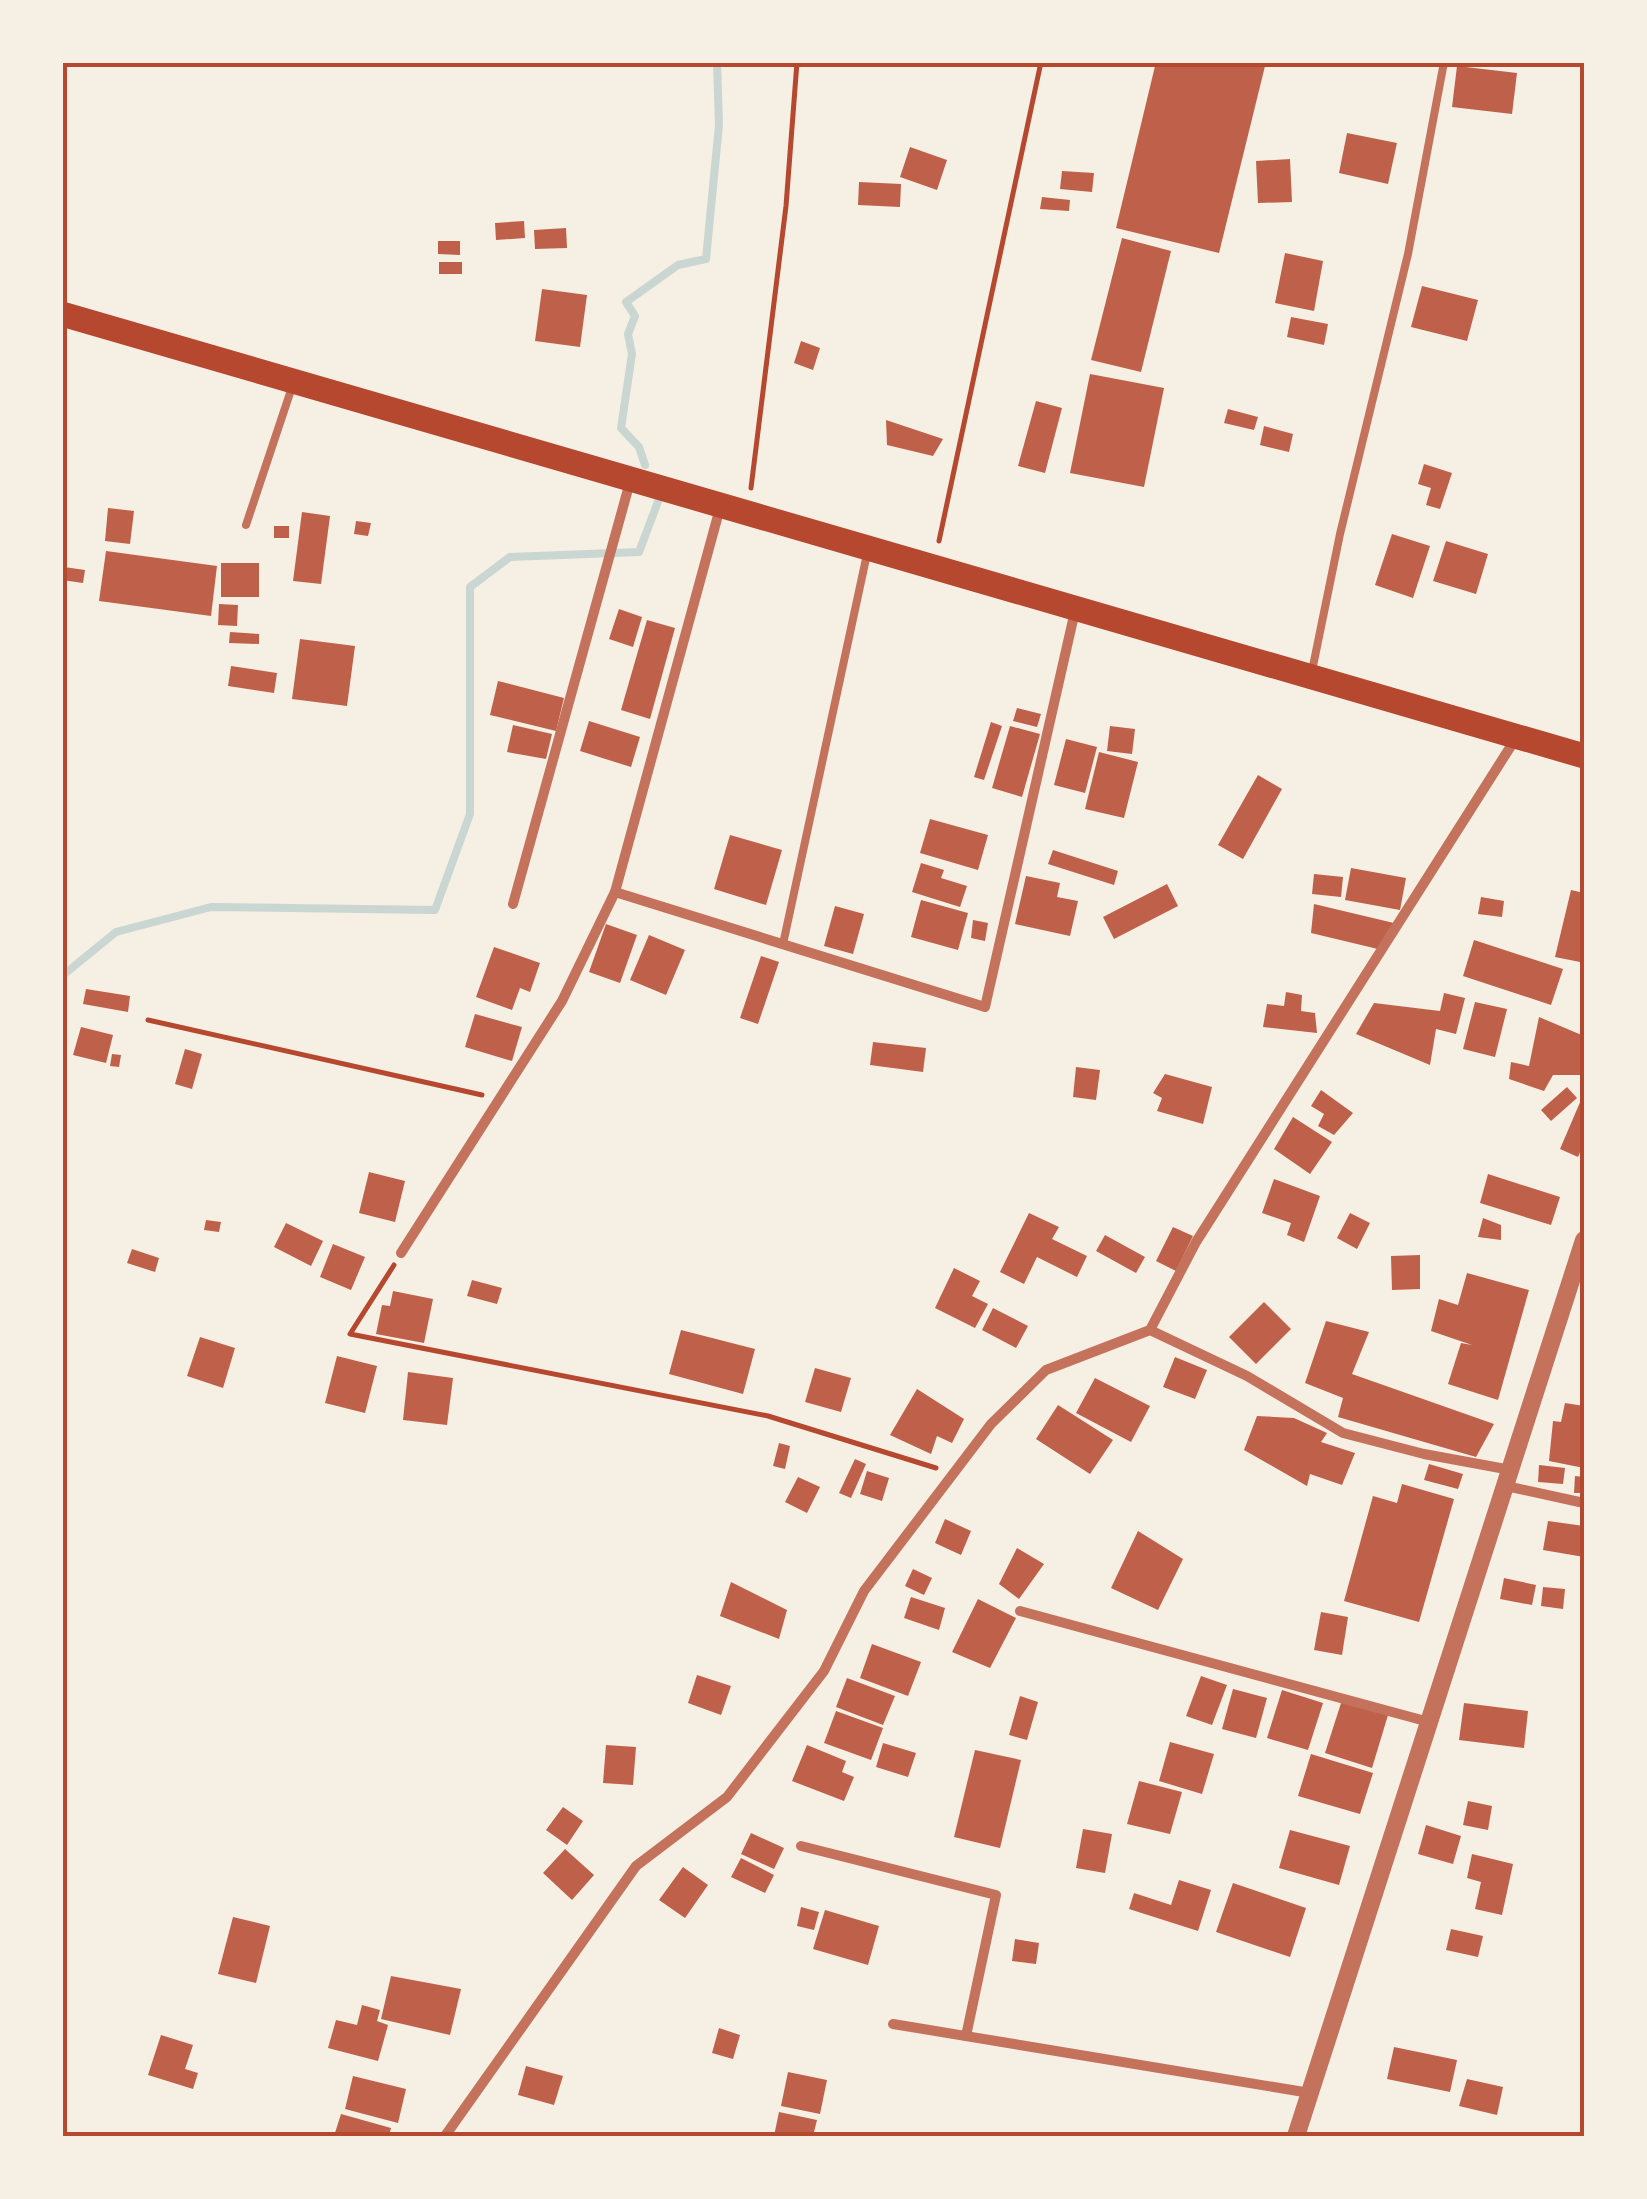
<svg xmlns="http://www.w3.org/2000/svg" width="1647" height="2199" font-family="Quicksand,sans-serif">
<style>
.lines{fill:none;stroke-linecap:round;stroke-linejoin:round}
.stream{stroke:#c9d6d2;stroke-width:8}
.building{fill:#bf614a}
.path{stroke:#b5482f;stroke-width:5}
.service{stroke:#c5725c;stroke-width:8}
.minor{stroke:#c5725c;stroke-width:10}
.tertiary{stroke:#c5725c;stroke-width:18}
.trunk{stroke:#b5482f;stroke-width:25}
.neatline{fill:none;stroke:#b5482f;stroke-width:4}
</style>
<rect width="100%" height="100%" fill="#f6efe4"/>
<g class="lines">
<g class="stream">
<polyline points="645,465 639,447 621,428 632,354 628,334 635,316 626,302 678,265 706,259 719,125 717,62"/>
<polyline points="62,976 116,932 211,907 435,910 470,814 470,587 510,557 639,552 662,491"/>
</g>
</g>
<g class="building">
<polygon points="1156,62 1266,62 1219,253 1116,228"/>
<polygon points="1457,66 1517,73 1512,114 1452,107"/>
<polygon points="1347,133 1397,143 1388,184 1339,173"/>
<polygon points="910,147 947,160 937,190 900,177"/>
<polygon points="1290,159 1292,202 1258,203 1256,161"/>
<polygon points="1062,171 1094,173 1092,192 1060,189"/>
<polygon points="859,182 901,184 900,207 858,205"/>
<polygon points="1042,197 1070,200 1069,211 1040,209"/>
<polygon points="524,221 525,238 496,240 495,223"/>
<polygon points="566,228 567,248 535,249 534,230"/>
<polygon points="1122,238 1171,251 1141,372 1091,360"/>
<polygon points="438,241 460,241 460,255 438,254"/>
<polygon points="1285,253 1323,261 1314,311 1275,303"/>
<rect x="439" y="262" width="23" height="12"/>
<polygon points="1422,286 1478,300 1467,341 1411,327"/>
<polygon points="542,289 587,295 580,347 535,341"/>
<polygon points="1291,317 1328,324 1324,345 1287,337"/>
<polygon points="801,341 820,348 813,370 794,363"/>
<polygon points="1090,374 1164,388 1144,487 1070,473"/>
<polygon points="1036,401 1062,408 1045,473 1018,466"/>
<polygon points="1228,409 1258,417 1254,430 1224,423"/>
<polygon points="886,420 943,439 933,456 887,445"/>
<polygon points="1264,426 1293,434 1289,452 1260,445"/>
<polygon points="1424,464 1452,473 1440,509 1426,505 1431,488 1418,484"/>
<polygon points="108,508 134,511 130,544 105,541"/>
<polygon points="302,512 330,516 321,584 293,581"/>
<polygon points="356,521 371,523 368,536 354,534"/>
<rect x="274" y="526" width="15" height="12"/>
<polygon points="1392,534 1430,546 1413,598 1375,585"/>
<polygon points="1446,541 1488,554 1476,594 1433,581"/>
<polygon points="106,551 217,566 211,616 99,601"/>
<rect x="221" y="563" width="38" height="34"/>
<polygon points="64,567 85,570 83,583 62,580"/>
<polygon points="219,604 238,605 237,626 218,625"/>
<polygon points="619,609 642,617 633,647 609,639"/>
<polygon points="647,620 675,628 650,719 621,710"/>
<polygon points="230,632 259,634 259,644 229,643"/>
<polygon points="300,639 355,646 347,706 292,699"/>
<polygon points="231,666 277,673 274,693 228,686"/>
<polygon points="498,681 564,698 556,731 490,715"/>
<polygon points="1017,708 1041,714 1037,727 1013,721"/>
<polygon points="589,721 640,737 631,767 580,751"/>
<polygon points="991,722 1002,726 984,780 974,777"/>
<polygon points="513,725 552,734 546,759 507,752"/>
<polygon points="1010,726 1040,734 1022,797 992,788"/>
<polygon points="1110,726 1135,729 1132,754 1107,751"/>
<polygon points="1066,739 1097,747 1085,793 1054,785"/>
<polygon points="1099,752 1138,762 1124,818 1085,809"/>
<polygon points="1258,775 1282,789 1243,859 1218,845"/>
<polygon points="930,819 988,835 978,870 920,853"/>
<polygon points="730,835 782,850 766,905 714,889"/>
<polygon points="1053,850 1118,871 1114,885 1048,864"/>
<polygon points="921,863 944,870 941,878 967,886 960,907 912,892"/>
<polygon points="1351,868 1406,878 1400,910 1345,900"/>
<polygon points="1314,874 1343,877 1341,897 1312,894"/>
<polygon points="1026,876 1060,883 1057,897 1078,901 1070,936 1015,924"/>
<polygon points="1167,884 1178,906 1114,939 1103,917"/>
<polygon points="1571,890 1584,893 1580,962 1555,957"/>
<polygon points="1481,897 1504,901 1502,917 1478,914"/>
<polygon points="921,900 968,913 958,950 911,937"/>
<polygon points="1314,904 1398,924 1382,950 1311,933"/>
<polygon points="835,906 864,914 853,954 824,946"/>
<polygon points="973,920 988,923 985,941 971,938"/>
<polygon points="606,924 637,935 620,983 589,972"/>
<polygon points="649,935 685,950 666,995 630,980"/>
<polygon points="1474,940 1563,969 1551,1005 1463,976"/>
<polygon points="494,947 540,963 530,992 520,988 512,1010 476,997"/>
<polygon points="761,956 779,962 758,1024 740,1018"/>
<polygon points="86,989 130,996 128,1012 83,1004"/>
<polygon points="1286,992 1302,995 1301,1011 1315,1013 1317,1033 1263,1027 1267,1004 1284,1006"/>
<polygon points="1444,993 1465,998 1456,1034 1436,1029 1430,1065 1356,1034 1374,1003 1440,1011"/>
<polygon points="1475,1002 1507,1009 1495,1057 1463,1049"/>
<polygon points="475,1014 522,1027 512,1061 465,1047"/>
<polygon points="1539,1017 1584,1036 1582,1075 1553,1075 1544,1091 1509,1079 1511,1062 1529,1066"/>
<polygon points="81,1027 113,1035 106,1063 73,1055"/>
<polygon points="873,1042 926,1048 923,1072 870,1065"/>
<polygon points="185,1049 202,1054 192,1089 175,1084"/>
<polygon points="112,1054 121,1055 119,1067 110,1066"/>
<polygon points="1076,1067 1100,1070 1096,1100 1073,1097"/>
<polygon points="1165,1074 1212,1087 1203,1124 1157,1111 1162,1098 1153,1093"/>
<polygon points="1567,1087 1577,1098 1551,1121 1541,1110"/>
<polygon points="1321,1090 1353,1113 1334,1135 1318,1126 1324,1114 1311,1106"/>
<polygon points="1584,1093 1584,1143 1578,1157 1560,1149"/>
<polygon points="1293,1117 1332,1142 1310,1174 1274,1149"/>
<polygon points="369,1172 405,1181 395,1222 359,1213"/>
<polygon points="1488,1174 1560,1197 1551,1225 1480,1203"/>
<polygon points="1274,1179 1320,1196 1304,1242 1287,1235 1291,1223 1262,1213"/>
<polygon points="1029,1213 1059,1227 1052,1239 1087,1256 1077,1277 1037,1257 1024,1284 1000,1272"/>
<polygon points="1350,1213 1370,1223 1357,1249 1337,1238"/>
<polygon points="1483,1218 1501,1225 1501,1240 1478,1237"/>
<polygon points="206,1220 221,1222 219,1232 204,1230"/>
<polygon points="286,1223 323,1241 311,1266 274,1247"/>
<polygon points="1173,1227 1193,1236 1176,1271 1156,1261"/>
<polygon points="1105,1235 1145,1257 1136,1273 1096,1251"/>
<polygon points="333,1244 365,1257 351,1290 320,1277"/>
<polygon points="132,1249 159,1258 155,1272 127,1263"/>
<polygon points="1420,1255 1420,1289 1392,1290 1391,1256"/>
<polygon points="954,1268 980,1281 972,1296 988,1304 975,1328 935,1308"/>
<polygon points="1467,1273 1529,1290 1498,1400 1448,1384 1461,1343 1472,1345 1431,1331 1439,1299 1458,1305"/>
<polygon points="472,1280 502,1288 497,1304 467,1296"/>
<polygon points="393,1291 433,1299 424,1343 376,1334 382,1305 390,1306"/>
<polygon points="1264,1302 1291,1329 1256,1364 1229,1337"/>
<polygon points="993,1308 1028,1326 1016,1348 982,1330"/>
<polygon points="1326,1321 1369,1332 1352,1374 1494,1424 1476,1457 1338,1417 1343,1398 1305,1383"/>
<polygon points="681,1330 755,1349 743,1394 669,1374"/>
<polygon points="200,1337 235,1348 223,1388 187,1376"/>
<polygon points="337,1356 377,1366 365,1413 325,1403"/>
<polygon points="1175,1357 1207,1370 1195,1399 1163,1387"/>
<polygon points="815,1368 851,1378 841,1412 805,1402"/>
<polygon points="408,1372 453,1378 447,1425 403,1420"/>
<polygon points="1095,1378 1150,1406 1131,1442 1076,1413"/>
<polygon points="917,1389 964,1419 952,1443 937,1436 931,1454 890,1435"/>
<polygon points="1565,1403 1584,1406 1584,1468 1549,1461 1553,1421 1561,1422"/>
<polygon points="1058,1405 1113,1440 1090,1474 1036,1439"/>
<polygon points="1257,1416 1294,1418 1327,1433 1321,1442 1355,1453 1342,1485 1310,1474 1307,1486 1244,1450"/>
<polygon points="779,1443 790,1446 785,1469 773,1466"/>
<polygon points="855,1459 866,1464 851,1498 839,1493"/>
<polygon points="1429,1464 1463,1474 1458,1489 1424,1480"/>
<polygon points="1539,1465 1565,1468 1563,1484 1538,1482"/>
<polygon points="867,1471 889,1478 882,1501 860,1494"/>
<polygon points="1575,1476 1584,1477 1584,1493 1574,1493"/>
<polygon points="798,1477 820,1487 807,1513 785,1502"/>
<polygon points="1402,1484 1454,1499 1419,1622 1344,1601 1373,1496 1397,1503"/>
<polygon points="945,1519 971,1531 961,1555 935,1543"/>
<polygon points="1548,1521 1584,1526 1584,1557 1543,1550"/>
<polygon points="1138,1531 1183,1559 1158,1610 1111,1588"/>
<polygon points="1017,1548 1044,1564 1019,1599 999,1584"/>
<polygon points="913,1569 932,1578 924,1595 905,1586"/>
<polygon points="1504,1578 1536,1585 1532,1605 1500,1599"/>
<polygon points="731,1582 787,1610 779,1639 720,1616"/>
<polygon points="1543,1587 1565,1589 1563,1609 1541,1606"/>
<polygon points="911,1597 945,1608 939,1630 904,1618"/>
<polygon points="978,1599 1016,1618 990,1668 952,1652"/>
<polygon points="1321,1612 1348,1617 1342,1655 1314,1650"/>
<polygon points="872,1644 921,1662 908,1696 860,1678"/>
<polygon points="697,1675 731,1686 721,1715 688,1703"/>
<polygon points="1201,1676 1227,1685 1212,1725 1186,1716"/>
<polygon points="847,1678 895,1696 883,1725 836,1707"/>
<polygon points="1233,1689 1267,1698 1256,1738 1222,1729"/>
<polygon points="1282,1690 1323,1703 1308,1750 1267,1738"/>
<polygon points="1020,1696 1038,1702 1027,1740 1009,1735"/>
<polygon points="1342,1700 1388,1715 1372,1768 1325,1753"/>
<polygon points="1464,1703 1528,1711 1524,1748 1459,1740"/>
<polygon points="836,1711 883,1728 871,1760 824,1743"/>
<polygon points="1170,1742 1214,1754 1202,1794 1159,1781"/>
<polygon points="883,1743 916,1753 908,1777 876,1767"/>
<polygon points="606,1745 636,1747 633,1785 603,1783"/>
<polygon points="807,1745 846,1761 842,1772 854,1777 844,1801 792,1781"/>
<polygon points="975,1750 1021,1760 1000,1848 954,1837"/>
<polygon points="1311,1754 1373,1773 1360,1814 1298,1796"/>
<polygon points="1139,1781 1182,1792 1170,1834 1127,1824"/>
<polygon points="1468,1801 1492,1806 1488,1830 1463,1825"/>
<polygon points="563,1807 583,1821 567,1845 546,1830"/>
<polygon points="1426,1825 1461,1836 1453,1864 1418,1854"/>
<polygon points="1083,1829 1112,1834 1105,1873 1076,1868"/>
<polygon points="1290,1830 1350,1846 1339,1885 1279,1868"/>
<polygon points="751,1833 784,1848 774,1869 741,1854"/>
<polygon points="565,1849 594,1875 572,1900 543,1873"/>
<polygon points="1472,1854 1513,1864 1502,1915 1475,1909 1481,1882 1467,1878"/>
<polygon points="741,1858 774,1875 765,1893 731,1877"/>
<polygon points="683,1867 708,1885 685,1918 659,1900"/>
<polygon points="1179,1880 1211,1890 1198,1931 1129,1909 1134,1893 1171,1905"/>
<polygon points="1233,1883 1306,1908 1290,1957 1216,1932"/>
<polygon points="801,1907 819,1912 814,1930 797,1926"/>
<polygon points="825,1910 879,1926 868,1965 813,1949"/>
<polygon points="233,1917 270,1926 256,1983 218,1974"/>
<polygon points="1451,1929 1483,1936 1478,1957 1446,1950"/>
<polygon points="1015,1939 1039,1943 1036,1964 1012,1961"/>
<polygon points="391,1976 461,1989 450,2035 381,2019"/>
<polygon points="362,2005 380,2010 377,2021 388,2025 378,2061 328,2048 336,2020 357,2025"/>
<polygon points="719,2028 740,2035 733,2059 712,2053"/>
<polygon points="161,2035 193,2045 185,2069 198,2073 193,2089 148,2075"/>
<polygon points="1394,2047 1457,2060 1450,2092 1387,2079"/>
<polygon points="526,2066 563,2076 554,2105 518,2095"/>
<polygon points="788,2072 827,2080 820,2114 781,2106"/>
<polygon points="353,2076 406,2089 398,2123 345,2109"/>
<polygon points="1467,2079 1503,2087 1497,2115 1459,2106"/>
<polygon points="779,2112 817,2120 813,2136 774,2136"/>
<polygon points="341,2114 391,2128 389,2136 334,2136"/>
</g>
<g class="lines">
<g class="path">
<polyline points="751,488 786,206 797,62"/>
<polyline points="939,541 1041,62"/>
<polyline points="148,1020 482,1095"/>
<polyline points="394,1265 350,1334 768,1416 936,1468"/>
</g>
<g class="service">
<polyline points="246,525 292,387"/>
<polyline points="1312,671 1340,534 1408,254 1444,62"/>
<polyline points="783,944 867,554"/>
</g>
<g class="minor">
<polyline points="615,892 985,1007 1075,611"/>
<polyline points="513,904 630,482"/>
<polyline points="401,1253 562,1001 615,892 720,508"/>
<polyline points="1150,1330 1247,1376 1343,1433 1424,1454 1511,1470"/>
<polyline points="1506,1486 1584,1503"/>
<polyline points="1020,1611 1429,1722"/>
<polyline points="801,1846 996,1895 966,2036"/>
<polyline points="893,2024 1310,2093"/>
<polyline points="445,2136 636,1866 727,1797 824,1671 864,1591 991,1424 1046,1370 1150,1330 1196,1242 1516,738"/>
</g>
<polyline class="tertiary" points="1296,2136 1584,1240"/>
<polyline class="trunk" points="62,314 1584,756"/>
</g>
<rect width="1647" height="2199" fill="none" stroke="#f6efe4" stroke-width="130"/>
<rect x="65" y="65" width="1517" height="2069" class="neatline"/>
</svg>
